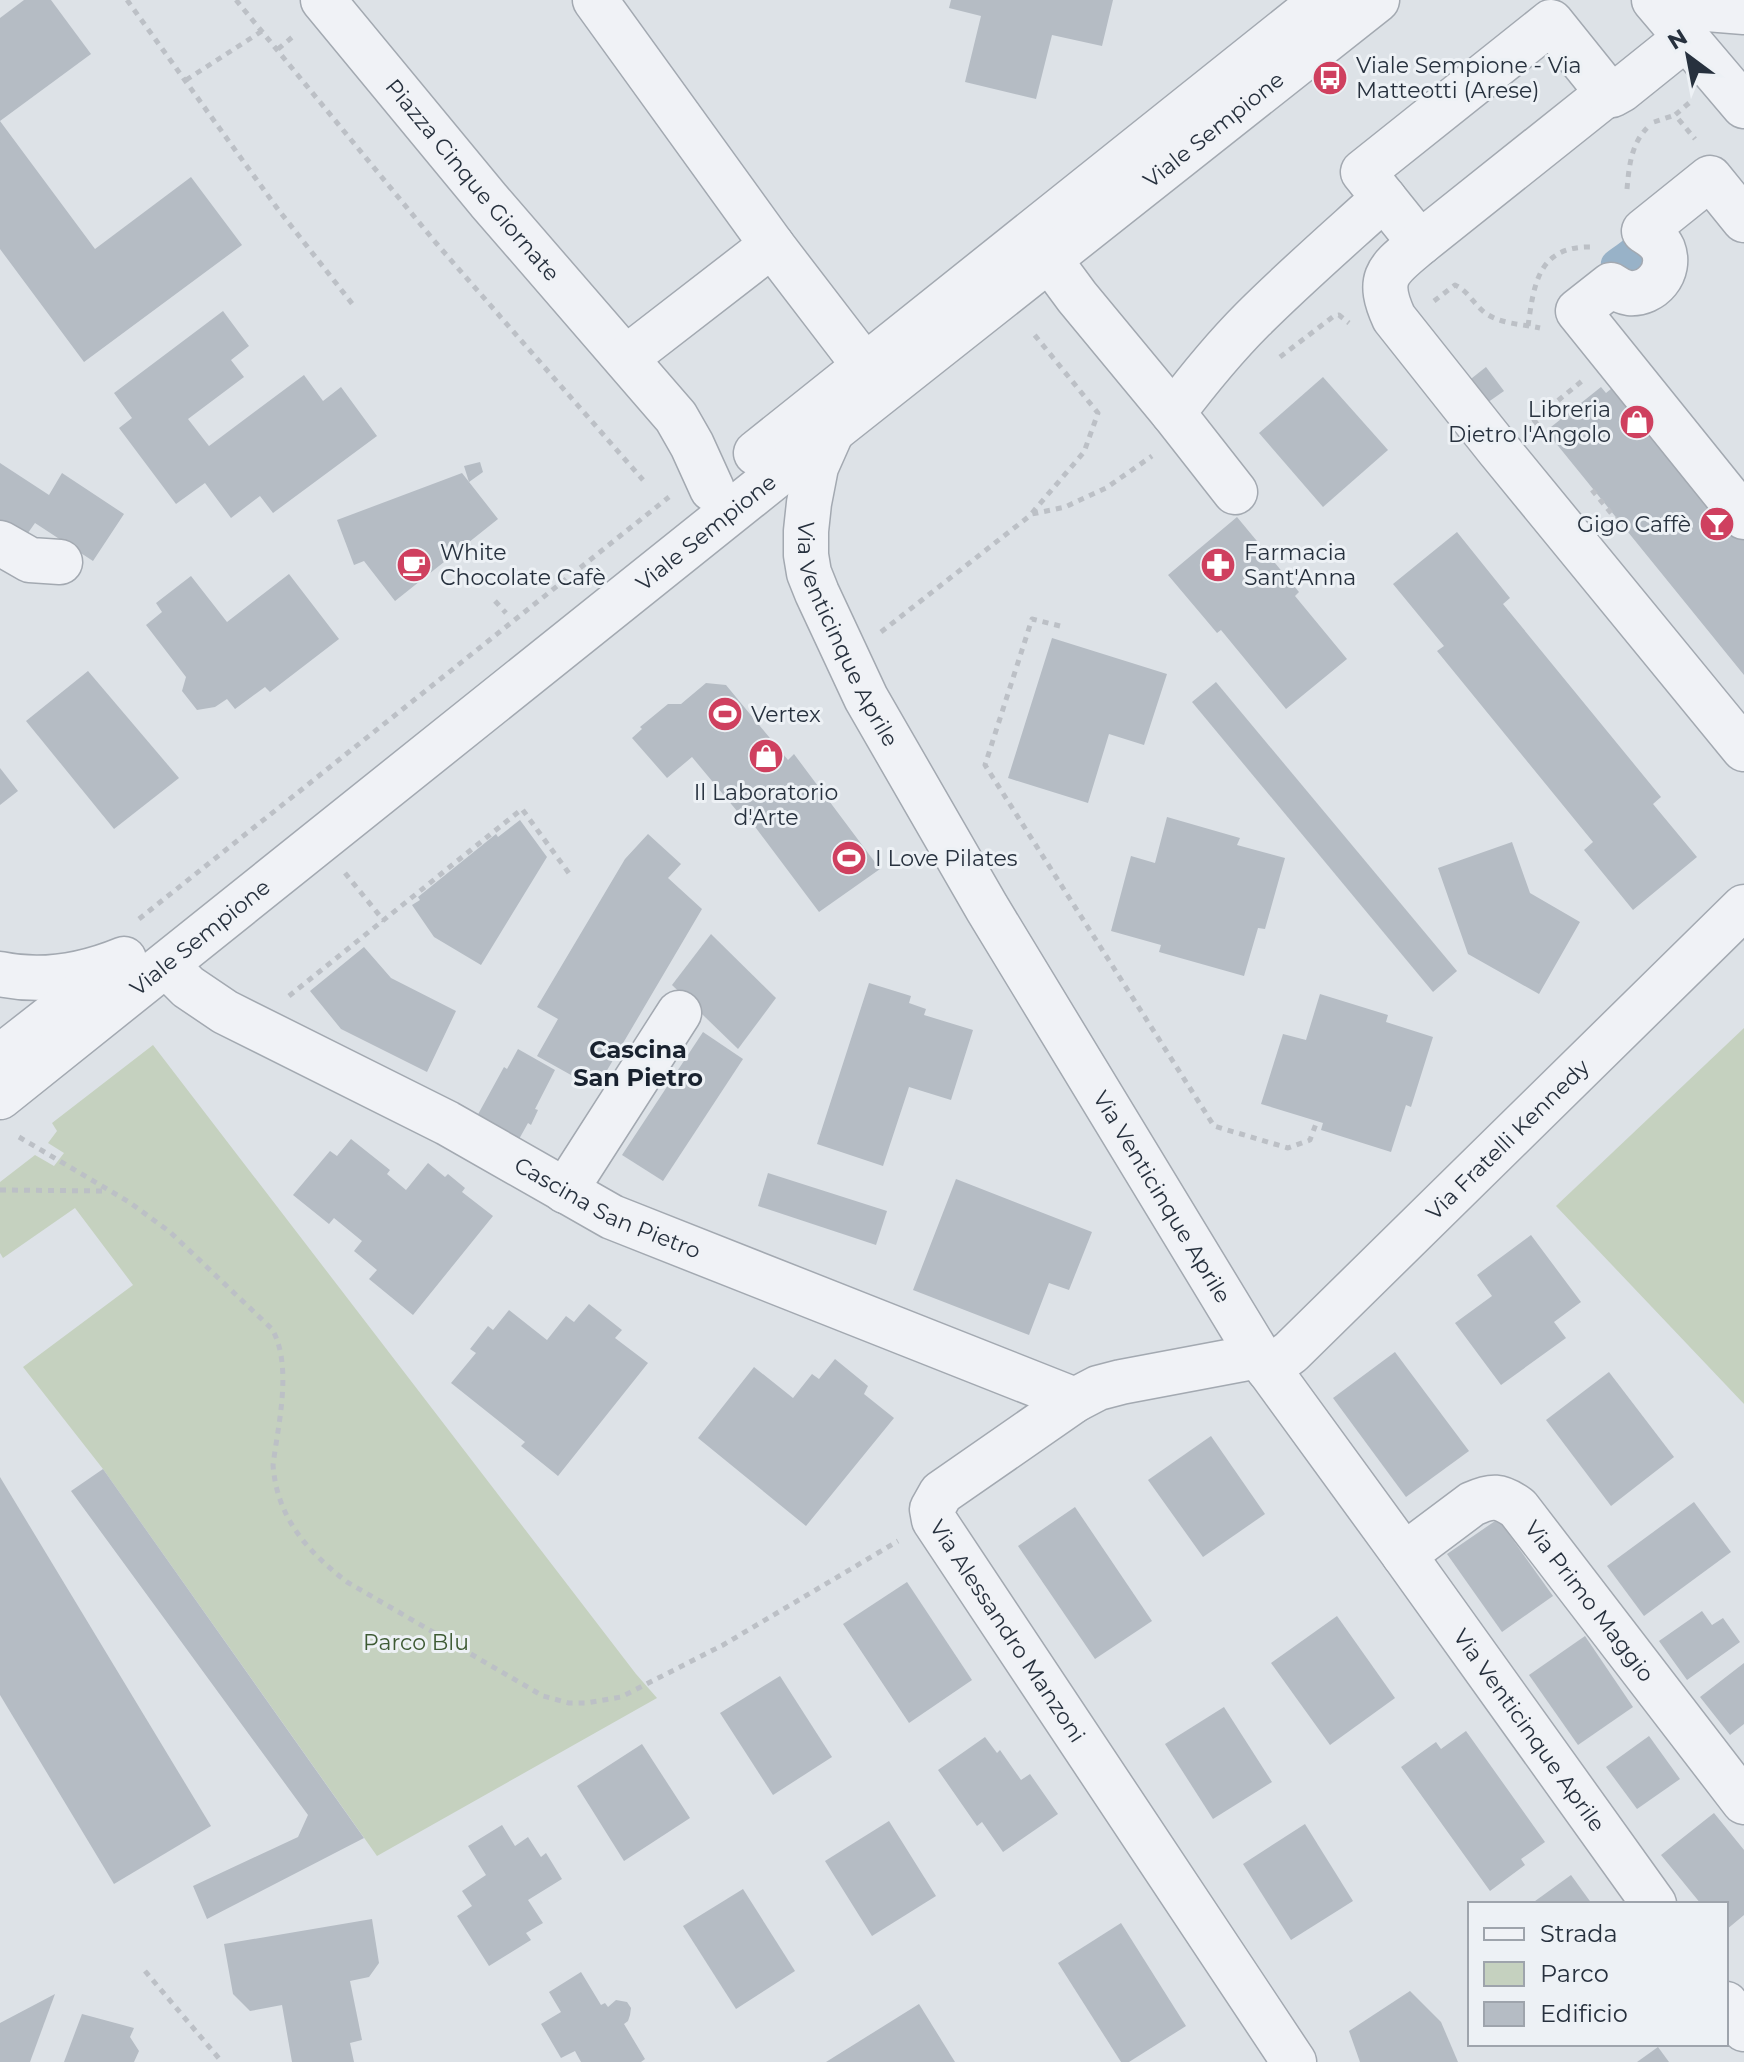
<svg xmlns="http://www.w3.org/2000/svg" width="1744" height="2062" font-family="Montserrat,sans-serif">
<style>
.green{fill:#c5d1bf}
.water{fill:#98b2c8}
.building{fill:#b5bcc4}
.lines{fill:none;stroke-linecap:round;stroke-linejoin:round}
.minor-casing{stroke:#a3a9b1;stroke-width:47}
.path{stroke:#bcc0c6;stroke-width:5;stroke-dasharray:6 6;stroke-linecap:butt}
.minor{stroke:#f0f2f6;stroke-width:44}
.labels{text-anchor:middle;stroke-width:6;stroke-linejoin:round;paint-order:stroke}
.poi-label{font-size:22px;fill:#27313e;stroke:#edf1f5;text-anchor:start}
.street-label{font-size:22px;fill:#27313e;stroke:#edf1f5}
.park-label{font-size:22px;fill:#3e5a34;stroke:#edf1f5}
.neighbourhood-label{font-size:24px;font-weight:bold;fill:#19222f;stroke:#edf1f5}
</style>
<rect width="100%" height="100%" fill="#dde2e7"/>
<g class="green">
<polygon points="1744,1028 1744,1404 1556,1206"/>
<polygon points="153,1045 636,1674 657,1698 377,1856 103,1469 23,1367 133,1285 75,1208 3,1258 0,1253 0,1182 35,1155 54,1166 64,1153 48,1143 57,1131 52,1123"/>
</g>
<path class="water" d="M 1632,231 L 1663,274 L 1601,270 C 1599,255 1606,253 1617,245 C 1623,241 1628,235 1632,231 Z"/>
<g class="building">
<polygon points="24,0 51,0 91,54 0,121 0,18"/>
<polygon points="951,0 1113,0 1102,46 1052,35 1036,99 965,82 981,16 949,8"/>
<polygon points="0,121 95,249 191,177 242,245 84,362 0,249"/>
<polygon points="223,311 249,346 231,360 244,377 188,419 209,446 304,375 323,401 341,387 377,436 273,513 260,496 231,518 205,483 176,504 119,428 132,418 114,393"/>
<polygon points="1486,367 1504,391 1484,405 1467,382"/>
<polygon points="1323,377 1388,450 1323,507 1259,433"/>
<polygon points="1622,380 1744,529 1744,675 1546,431 1601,387 1606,393"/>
<polygon points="480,462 483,472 469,482 464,466"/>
<polygon points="0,463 49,495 62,473 124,514 93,561 35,523 23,540 0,525"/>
<polygon points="462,473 498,519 395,601 364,561 354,565 337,520"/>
<polygon points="1237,517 1299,592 1295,596 1347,659 1286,709 1221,630 1217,633 1168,575"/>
<polygon points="1457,532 1510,598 1503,604 1661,797 1653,804 1697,857 1633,910 1584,850 1593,842 1437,651 1444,646 1393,584"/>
<polygon points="289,574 339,639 270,692 265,687 235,709 227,699 215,707 197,710 182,691 186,677 146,625 162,612 156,603 191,576 227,622"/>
<polygon points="1052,638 1167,674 1144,745 1109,734 1088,803 1008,778"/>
<polygon points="88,671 179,778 114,829 26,721"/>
<polygon points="1216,682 1457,971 1433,992 1192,702"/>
<polygon points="706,683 726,685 788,760 794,754 880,869 819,912 741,808 737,811 692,757 667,778 632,738 642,729 640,727 668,704 681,704"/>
<polygon points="0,768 18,791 0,805"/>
<polygon points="1167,817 1240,838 1237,845 1285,858 1265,929 1258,928 1244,976 1159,952 1161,945 1111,931 1131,856 1155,863"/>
<polygon points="520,820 547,857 481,965 434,937 412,905 420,900 418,897 496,834 498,837"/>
<polygon points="648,834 681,864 668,878 702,909 596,1089 537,1056 558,1019 537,1007 625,859"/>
<polygon points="1512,842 1530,893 1580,922 1539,994 1468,954 1438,868"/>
<polygon points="711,934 776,998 738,1049 672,985"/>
<polygon points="364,947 391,978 456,1011 427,1072 341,1029 310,991"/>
<polygon points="869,983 911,996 909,1003 926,1009 924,1015 973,1030 951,1100 909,1087 883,1166 817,1144"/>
<polygon points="1320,994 1388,1015 1386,1022 1433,1037 1411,1107 1406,1105 1391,1152 1321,1130 1323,1123 1261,1104 1283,1034 1306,1040"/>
<polygon points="703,1032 743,1059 663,1181 622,1155"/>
<polygon points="518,1049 555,1070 535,1109 538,1110 531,1125 528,1123 518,1141 476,1118 504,1067 507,1069"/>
<polygon points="351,1139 390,1170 387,1174 406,1190 428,1163 445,1177 448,1174 465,1188 462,1192 493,1216 413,1315 369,1279 377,1270 354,1251 362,1241 334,1218 329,1224 293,1195 330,1151 337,1156"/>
<polygon points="768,1173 887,1211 876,1245 758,1206"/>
<polygon points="956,1179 1092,1232 1069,1290 1049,1283 1029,1335 913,1290"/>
<polygon points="1531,1235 1581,1302 1554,1322 1566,1338 1501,1385 1455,1323 1492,1296 1477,1275"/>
<polygon points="589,1304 622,1330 615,1338 648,1363 558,1476 521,1446 525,1442 451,1383 476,1353 470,1349 488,1326 493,1330 509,1310 547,1340 566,1316 574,1322"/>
<polygon points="1395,1352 1469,1451 1406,1497 1333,1398"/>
<polygon points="835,1359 868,1386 864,1394 894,1418 806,1526 698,1438 754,1367 793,1398 812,1374 819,1379"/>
<polygon points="1609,1372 1674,1457 1611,1506 1546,1420"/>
<polygon points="1211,1436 1265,1514 1203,1557 1148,1480"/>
<polygon points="103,1469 364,1838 207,1919 193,1886 298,1837 308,1815 71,1491"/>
<polygon points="0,1477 211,1826 114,1884 0,1695"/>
<polygon points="1694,1502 1731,1552 1644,1616 1607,1566"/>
<polygon points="1075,1507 1152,1621 1095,1659 1018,1546"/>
<polygon points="1498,1519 1553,1596 1502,1632 1447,1554"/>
<polygon points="907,1582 972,1680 909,1723 843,1624"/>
<polygon points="1702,1611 1712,1625 1723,1618 1740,1642 1687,1680 1659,1641"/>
<polygon points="1337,1616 1395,1698 1330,1745 1271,1663"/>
<polygon points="1585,1636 1633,1707 1578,1745 1529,1675"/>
<polygon points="1744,1663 1744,1724 1730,1735 1700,1697"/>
<polygon points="780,1676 832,1757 773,1795 720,1713"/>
<polygon points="1224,1707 1272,1782 1213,1819 1165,1744"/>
<polygon points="1466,1731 1545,1842 1521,1859 1525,1865 1490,1891 1401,1767 1436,1742 1441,1749"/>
<polygon points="1649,1736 1680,1779 1637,1809 1606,1767"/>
<polygon points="985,1737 997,1753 1000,1750 1021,1780 1030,1774 1058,1814 1003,1852 982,1822 977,1826 938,1770"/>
<polygon points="642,1744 690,1818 624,1861 577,1786"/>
<polygon points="1714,1813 1744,1850 1744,1915 1726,1930 1726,1904 1701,1904 1661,1855"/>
<polygon points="889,1821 936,1896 872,1936 825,1861"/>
<polygon points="1305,1824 1353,1901 1291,1940 1243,1864"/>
<polygon points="502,1825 515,1846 528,1837 541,1857 546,1853 562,1879 528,1900 543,1923 526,1933 531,1940 489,1966 457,1916 472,1906 462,1891 486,1875 468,1846"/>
<polygon points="1571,1875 1592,1904 1531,1904"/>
<polygon points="743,1889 795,1971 736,2009 683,1926"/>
<polygon points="372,1919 379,1963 369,1977 350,1981 362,2040 350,2043 354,2062 292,2062 282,2005 250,2011 233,1994 224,1944"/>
<polygon points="1121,1923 1186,2026 1129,2062 1121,2062 1058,1963"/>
<polygon points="581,1972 601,2005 605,2003 608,2007 616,2000 627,2002 631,2008 630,2015 628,2021 624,2024 645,2059 641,2062 581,2062 575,2051 561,2058 541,2024 561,2012 549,1992"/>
<polygon points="1410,1991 1441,2022 1458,2062 1360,2062 1349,2031"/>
<polygon points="55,1994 30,2062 0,2062 0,2023"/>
<polygon points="919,2004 955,2062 826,2062"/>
<polygon points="82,2014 134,2028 130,2037 139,2051 134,2062 64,2062"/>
<polygon points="1658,2047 1669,2062 1637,2062"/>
</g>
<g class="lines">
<defs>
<g id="minor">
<path id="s1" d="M 323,0 L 489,201 L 676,417 L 692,445 L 712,489"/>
<polyline points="595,0 772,245 864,365"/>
<polyline points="1654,0 1744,106"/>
<polyline points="1698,3 1707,9 1744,12"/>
<polygon points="1551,22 1608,93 1420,243 1363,172"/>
<polyline points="1608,93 1612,95 1621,90 1687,37"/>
<path d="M 1744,220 L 1710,178 L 1644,231 C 1652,236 1659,240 1663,249 C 1672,272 1652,295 1629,293 C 1622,292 1617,289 1611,285 L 1578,311 L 1744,517"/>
<path d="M 1420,243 C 1389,269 1375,276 1394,318 L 1498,449 L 1744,749"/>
<polyline points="1049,259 1077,297 1173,413"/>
<polyline points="626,358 772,245"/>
<path id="s2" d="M 832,431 L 816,467 L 809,503 L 806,531 L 806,555 L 809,573 L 817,593 L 866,698 L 987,908 L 1259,1356 L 1404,1555 L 1654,1904"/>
<polyline points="756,453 1323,0"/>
<path d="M 1235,492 L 1173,413 C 1198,380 1224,348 1253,319 C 1295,277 1340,238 1384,198"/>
<polyline points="0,543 30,560 60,562"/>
<path id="s3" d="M 166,965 L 188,987 L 225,1012 L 447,1123 L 612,1217 L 1075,1400"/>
<path d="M 0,974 C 42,983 85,975 124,959"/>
<polyline points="0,1057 78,996"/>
<path id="s4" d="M 0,1097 L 832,431 L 1377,0"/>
<polyline points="565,1191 679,1013"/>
<path id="s5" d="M 1259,1356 L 1121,1382 L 1098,1388 L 1075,1400 L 941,1493 L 932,1509 L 934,1520 L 1294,2062"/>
<path id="s6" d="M 1268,1369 L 1291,1352 L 1744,907"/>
<path id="s7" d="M 1404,1555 L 1472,1504 C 1492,1495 1500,1495 1518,1508 L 1744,1802"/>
<polyline points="1726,2004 1744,2029"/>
</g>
</defs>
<use href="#minor" class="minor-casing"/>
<g class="path">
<polyline points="127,0 277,208 354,306"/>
<polyline points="236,0 436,243 643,480"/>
<polyline points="278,49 296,34"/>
<polyline points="186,80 262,31"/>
<polyline points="1689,103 1675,115 1695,139"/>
<polyline points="1654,122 1675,115"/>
<path d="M 1627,189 C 1629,167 1631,144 1647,128"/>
<path d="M 1434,301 L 1455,285 C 1468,291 1473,303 1484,312 C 1499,324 1522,324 1540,328"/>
<path d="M 1528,326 C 1534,284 1538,246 1591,247"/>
<polyline points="1280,357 1334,316 1339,315 1349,323"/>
<polyline points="1537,424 1534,420 1582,381"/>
<polyline points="1592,490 1616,519"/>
<polyline points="1032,513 1084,452 1098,413 1033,333"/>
<polyline points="495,601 506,613"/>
<polyline points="1060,626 1032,619 985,765 1214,1126 1288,1148 1310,1140 1317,1121"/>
<polyline points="881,632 1032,514 1065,507 1106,488 1152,456"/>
<polyline points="345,873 384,921"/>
<polyline points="139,919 669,497"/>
<polyline points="289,996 522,809 571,876"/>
<path d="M 19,1137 L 129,1202 L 170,1232 L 272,1329 C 293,1366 278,1425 273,1465 C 277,1518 307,1551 347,1582 L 543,1696 L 569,1703 L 586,1703 L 621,1697 L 723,1645 L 898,1541"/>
<polyline points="0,1190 107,1191"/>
<polyline points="145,1971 222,2062"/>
</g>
<use href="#minor" class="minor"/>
</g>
<defs>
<symbol id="bus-disc" viewBox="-11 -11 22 22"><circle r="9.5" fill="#cf405f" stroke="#edf1f5"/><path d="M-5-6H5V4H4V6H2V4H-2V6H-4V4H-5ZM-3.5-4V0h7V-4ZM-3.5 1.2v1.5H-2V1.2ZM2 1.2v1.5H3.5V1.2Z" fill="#fff"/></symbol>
<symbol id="shop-disc" viewBox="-11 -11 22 22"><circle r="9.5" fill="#cf405f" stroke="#edf1f5"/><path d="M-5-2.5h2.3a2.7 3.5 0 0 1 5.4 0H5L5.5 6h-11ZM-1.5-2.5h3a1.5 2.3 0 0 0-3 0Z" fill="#fff"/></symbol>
<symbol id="bar-disc" viewBox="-11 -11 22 22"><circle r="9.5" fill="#cf405f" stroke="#edf1f5"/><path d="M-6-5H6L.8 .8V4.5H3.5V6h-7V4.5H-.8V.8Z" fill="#fff"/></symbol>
<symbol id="cafe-disc" viewBox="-11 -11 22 22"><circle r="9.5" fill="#cf405f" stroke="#edf1f5"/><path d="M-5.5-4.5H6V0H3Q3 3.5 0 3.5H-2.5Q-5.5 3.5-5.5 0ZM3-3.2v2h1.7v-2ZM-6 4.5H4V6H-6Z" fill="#fff"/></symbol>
<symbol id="pharmacy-disc" viewBox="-11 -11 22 22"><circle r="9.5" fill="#cf405f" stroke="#edf1f5"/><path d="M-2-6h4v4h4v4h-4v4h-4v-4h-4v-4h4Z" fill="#fff"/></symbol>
<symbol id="stadium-disc" viewBox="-11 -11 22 22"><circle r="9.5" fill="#cf405f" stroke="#edf1f5"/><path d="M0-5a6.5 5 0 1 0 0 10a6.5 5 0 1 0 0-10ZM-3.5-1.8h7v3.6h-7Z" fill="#fff"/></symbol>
</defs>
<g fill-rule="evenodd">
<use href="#bus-disc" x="1310" y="58" width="40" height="40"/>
<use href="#shop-disc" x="1617" y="402" width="40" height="40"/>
<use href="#bar-disc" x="1697" y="504" width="40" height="40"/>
<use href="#cafe-disc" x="394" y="545" width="40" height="40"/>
<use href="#pharmacy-disc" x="1198" y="545" width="40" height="40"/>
<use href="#stadium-disc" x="705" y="694" width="40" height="40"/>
<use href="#shop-disc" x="746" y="736" width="40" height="40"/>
<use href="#stadium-disc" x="829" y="838" width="40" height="40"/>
</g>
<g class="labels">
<g class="poi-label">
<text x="1356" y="73">Viale Sempione - Via<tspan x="1356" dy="25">Matteotti (Arese)</tspan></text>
<text x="1611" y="417" text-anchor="end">Libreria<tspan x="1611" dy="25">Dietro l'Angolo</tspan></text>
<text x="1691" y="532" text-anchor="end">Gigo Caffè</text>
<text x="440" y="560">White<tspan x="440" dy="25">Chocolate Cafè</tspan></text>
<text x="1244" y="560">Farmacia<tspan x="1244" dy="25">Sant'Anna</tspan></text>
<text x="751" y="722">Vertex</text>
<text x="766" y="800" text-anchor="middle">Il Laboratorio<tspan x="766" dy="25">d'Arte</tspan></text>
<text x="875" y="866">I Love Pilates</text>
</g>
<g class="street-label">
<text dy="8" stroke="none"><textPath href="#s4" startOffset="1552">Viale Sempione</textPath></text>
<text dy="8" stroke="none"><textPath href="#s1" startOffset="234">Piazza Cinque Giornate</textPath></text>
<text dy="8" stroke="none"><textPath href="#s4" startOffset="904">Viale Sempione</textPath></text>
<text dy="8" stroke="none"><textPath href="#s2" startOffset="216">Via Venticinque Aprile</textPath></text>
<text dy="8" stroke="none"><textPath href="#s4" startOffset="256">Viale Sempione</textPath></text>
<text dy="8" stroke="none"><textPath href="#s6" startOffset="332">Via Fratelli Kennedy</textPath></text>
<text dy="8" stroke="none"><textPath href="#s2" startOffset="864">Via Venticinque Aprile</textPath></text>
<text dy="8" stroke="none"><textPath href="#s3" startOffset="506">Cascina San Pietro</textPath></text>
<text dy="8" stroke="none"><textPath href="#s7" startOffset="252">Via Primo Maggio</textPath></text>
<text dy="8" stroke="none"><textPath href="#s5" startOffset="516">Via Alessandro Manzoni</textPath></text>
<text dy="8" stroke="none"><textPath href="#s2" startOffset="1512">Via Venticinque Aprile</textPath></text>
</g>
<g class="park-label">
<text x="416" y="1650">Parco Blu</text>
</g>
<g class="neighbourhood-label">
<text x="638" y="1058">Cascina<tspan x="638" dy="28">San Pietro</tspan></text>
</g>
</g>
<rect x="1468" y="1902" width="260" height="144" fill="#edf1f5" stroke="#9ea4ac" stroke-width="2"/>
<rect x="1484" y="1928" width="40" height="12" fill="#f0f2f6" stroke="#9ea4ac" stroke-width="2"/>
<text x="1540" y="1942" font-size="24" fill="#27313e">Strada</text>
<rect x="1484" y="1962" width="40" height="24" fill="#c5d1bf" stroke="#9ea4ac" stroke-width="2"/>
<text x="1540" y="1982" font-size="24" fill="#27313e">Parco</text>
<rect x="1484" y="2002" width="40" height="24" fill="#b5bcc4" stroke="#9ea4ac" stroke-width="2"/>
<text x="1540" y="2022" font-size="24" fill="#27313e">Edificio</text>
<g transform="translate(1688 56) rotate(328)" stroke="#edf1f5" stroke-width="6" paint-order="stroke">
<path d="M0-6L14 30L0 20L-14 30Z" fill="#27313e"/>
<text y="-12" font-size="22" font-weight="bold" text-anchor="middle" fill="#27313e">N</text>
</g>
</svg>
